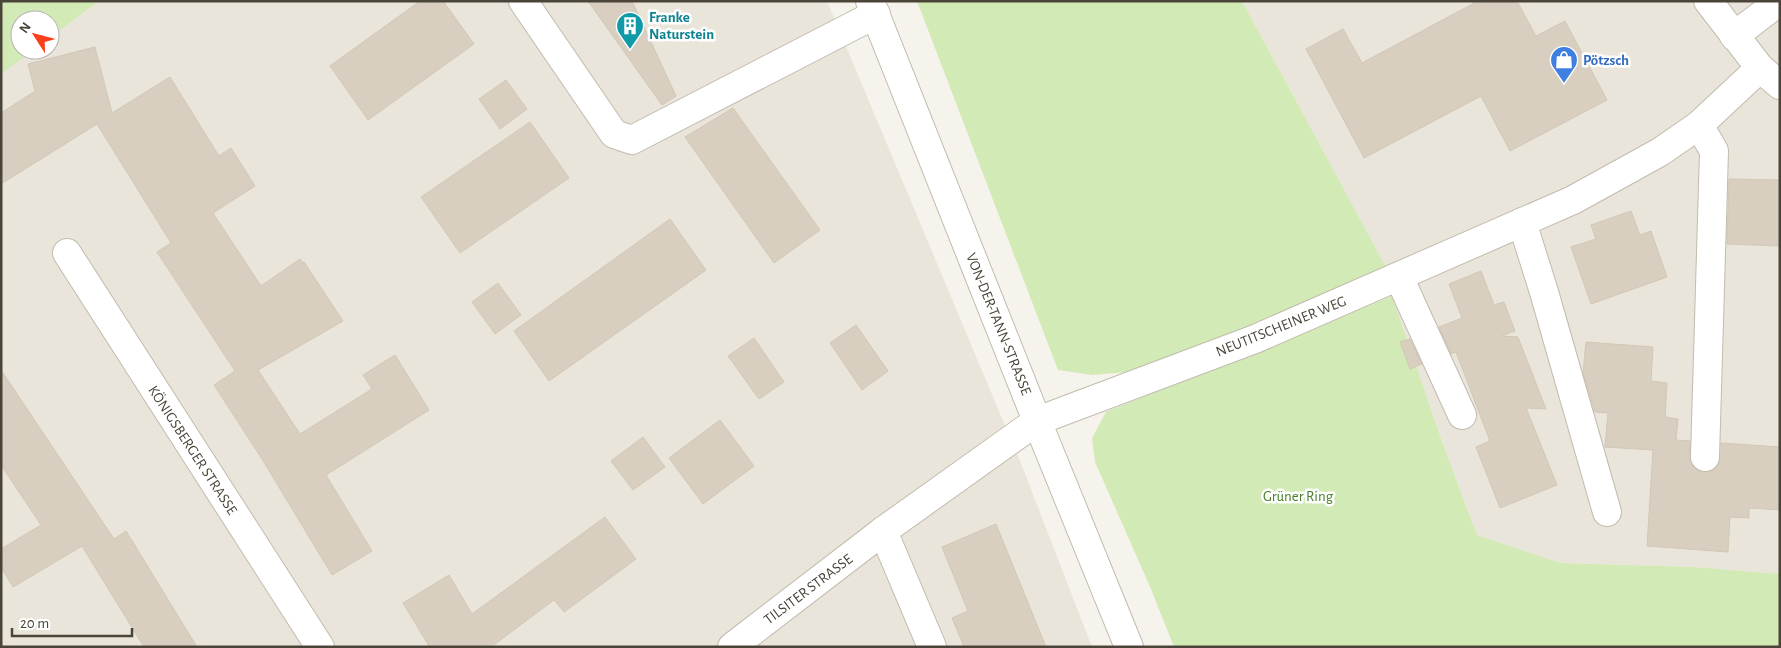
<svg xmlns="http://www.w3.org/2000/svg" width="1781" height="648" font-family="'Alegreya Sans',sans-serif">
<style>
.residential{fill:#eae5da}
.green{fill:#d2eab5}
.building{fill:#d8cfc1;stroke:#d3c7b4}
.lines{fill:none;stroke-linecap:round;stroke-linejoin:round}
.minor-casing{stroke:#c2bbae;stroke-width:30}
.minor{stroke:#fff;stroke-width:28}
.labels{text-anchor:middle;stroke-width:5;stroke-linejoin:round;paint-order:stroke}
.culture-label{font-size:15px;font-weight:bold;fill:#0d838f;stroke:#fff;text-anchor:start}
.shop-label{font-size:15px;font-weight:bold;fill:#366cbe;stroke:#fff;text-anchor:start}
.street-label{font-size:15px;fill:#4b4439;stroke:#fff}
.park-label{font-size:15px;fill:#4a7f2a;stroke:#fff}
</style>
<rect width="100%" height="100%" fill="#f6f3ec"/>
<g class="residential">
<polygon points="99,1 827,1 1022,466 1092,647 1,647 1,74 34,50 50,50 50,38"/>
<polygon points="1242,1 1780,1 1780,574 1694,567 1560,563 1477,535 1443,444 1392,296 1386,267"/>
</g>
<g class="green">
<polygon points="1,1 99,1 50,38 50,20 20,20 20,50 34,50 1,74"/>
<polygon points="917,1 1242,1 1386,267 1151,370 1092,375 1058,370"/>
<polygon points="1392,296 1443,444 1477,535 1560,563 1694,567 1780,574 1780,647 1174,647 1151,589 1095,462 1092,438 1106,412"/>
</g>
<g class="building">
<polygon points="420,1 443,1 474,44 368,120 330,66"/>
<polygon points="588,1 632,1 676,96 662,105"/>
<polygon points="1478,1 1517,1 1536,36 1565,21 1607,100 1510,151 1481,96 1364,158 1306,49 1343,29 1362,63"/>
<polygon points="95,47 112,113 170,77 219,156 231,148 255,186 213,213 261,286 300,259 303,263 304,262 343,321 258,370 300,434 372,389 363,375 395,355 429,410 326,475 372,551 332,575 262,459 214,385 235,371 157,252 171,243 97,124 1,184 1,113 35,91 28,64"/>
<polygon points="506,80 527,109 500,129 479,99"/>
<polygon points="733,108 820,230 774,263 685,137"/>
<polygon points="530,122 569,178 460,253 421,197"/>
<polygon points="1729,179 1780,180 1780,246 1727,244"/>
<polygon points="1631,211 1640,235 1651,231 1667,277 1591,304 1571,247 1596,239 1591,225"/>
<polygon points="670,219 706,270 549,381 514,331"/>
<polygon points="1481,271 1494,305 1504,302 1515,331 1501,336 1518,337 1546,409 1526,408 1557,485 1500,508 1476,447 1490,441 1456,352 1451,354 1439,327 1462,318 1449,284"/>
<polygon points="498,283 521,315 495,334 472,302"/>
<polygon points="856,325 888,371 862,390 830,343"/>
<polygon points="754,338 784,382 759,399 728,356"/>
<polygon points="1410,339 1422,364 1410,369 1400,342"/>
<polygon points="1586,342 1653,347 1651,381 1667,383 1665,417 1678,419 1676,440 1690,441 1689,457 1691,464 1697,470 1704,473 1712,471 1718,466 1721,457 1721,443 1780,447 1780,510 1749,508 1749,518 1730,517 1728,552 1647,546 1653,450 1605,447 1608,413 1595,412 1583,373"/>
<polygon points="1,370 114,539 126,531 197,647 144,647 82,546 13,587 1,567 1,549 41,525 1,465"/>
<polygon points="720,420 754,466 703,504 669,458"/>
<polygon points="643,437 665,467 633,490 611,461"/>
<polygon points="605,517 636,559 564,612 554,600 491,647 428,647 429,646 403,603 449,575 472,614"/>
<polygon points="996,524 1046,647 964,647 952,618 968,611 942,547"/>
</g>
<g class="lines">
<defs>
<g id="minor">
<polyline points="523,1 614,134 632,140 876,14"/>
<polyline points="870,1 1037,421 1129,647"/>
<polyline points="1708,1 1760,68 1780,85"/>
<polyline points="1734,36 1780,1"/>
<polyline points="1699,125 1714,151 1705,457"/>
<polyline points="1522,222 1544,292 1607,512"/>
<polyline points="67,253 320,647"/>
<polyline points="1399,277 1462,415"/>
<polyline points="883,531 932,647"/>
<polyline points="732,647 883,531 1037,421 1255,339 1573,200 1660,152 1699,125 1760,68"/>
</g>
</defs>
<use href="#minor" class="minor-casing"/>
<use href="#minor" class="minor"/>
</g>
<defs>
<symbol id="building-pin" viewBox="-11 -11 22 30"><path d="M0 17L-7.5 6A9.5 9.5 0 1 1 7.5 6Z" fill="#0f9aa8" stroke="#fff"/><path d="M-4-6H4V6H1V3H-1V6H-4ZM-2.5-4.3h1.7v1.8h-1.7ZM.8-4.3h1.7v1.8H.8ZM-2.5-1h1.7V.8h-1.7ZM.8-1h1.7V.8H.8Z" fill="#fff"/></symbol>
<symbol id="shop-pin" viewBox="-11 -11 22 30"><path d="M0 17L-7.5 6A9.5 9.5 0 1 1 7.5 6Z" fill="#3f7fe0" stroke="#fff"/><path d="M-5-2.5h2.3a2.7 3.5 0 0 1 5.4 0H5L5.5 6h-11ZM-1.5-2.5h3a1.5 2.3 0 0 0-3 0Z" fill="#fff"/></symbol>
</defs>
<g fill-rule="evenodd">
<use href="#building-pin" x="614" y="10" width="32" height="43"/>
<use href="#shop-pin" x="1548" y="44" width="32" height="43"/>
</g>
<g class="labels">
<g class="culture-label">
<text x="649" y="22">Franke<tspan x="649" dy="17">Naturstein</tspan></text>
</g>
<g class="shop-label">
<text x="1583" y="65">Pötzsch</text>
</g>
<g class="street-label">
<text transform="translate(999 324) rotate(68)" y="5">VON-DER-TANN-STRASSE</text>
<text transform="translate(1281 326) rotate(-22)" y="5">NEUTITSCHEINER WEG</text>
<text transform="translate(193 450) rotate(57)" y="5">KÖNIGSBERGER STRASSE</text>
<text transform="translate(808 589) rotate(-37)" y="5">TILSITER STRASSE</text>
</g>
<g class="park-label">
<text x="1298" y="501">Grüner Ring</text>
</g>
</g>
<rect width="1781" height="648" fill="none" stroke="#4b4439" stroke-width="5"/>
<g transform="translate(35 35) rotate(306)"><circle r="24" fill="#ffffff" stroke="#b7b4b0"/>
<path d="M0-4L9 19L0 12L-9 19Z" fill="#fc3f1d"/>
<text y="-8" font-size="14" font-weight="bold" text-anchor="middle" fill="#4b4439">N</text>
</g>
<path d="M12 628v8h120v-8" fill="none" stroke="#4b4439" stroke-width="2.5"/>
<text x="20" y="628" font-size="15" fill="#4b4439" stroke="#ffffff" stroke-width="4" paint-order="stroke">20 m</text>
</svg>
